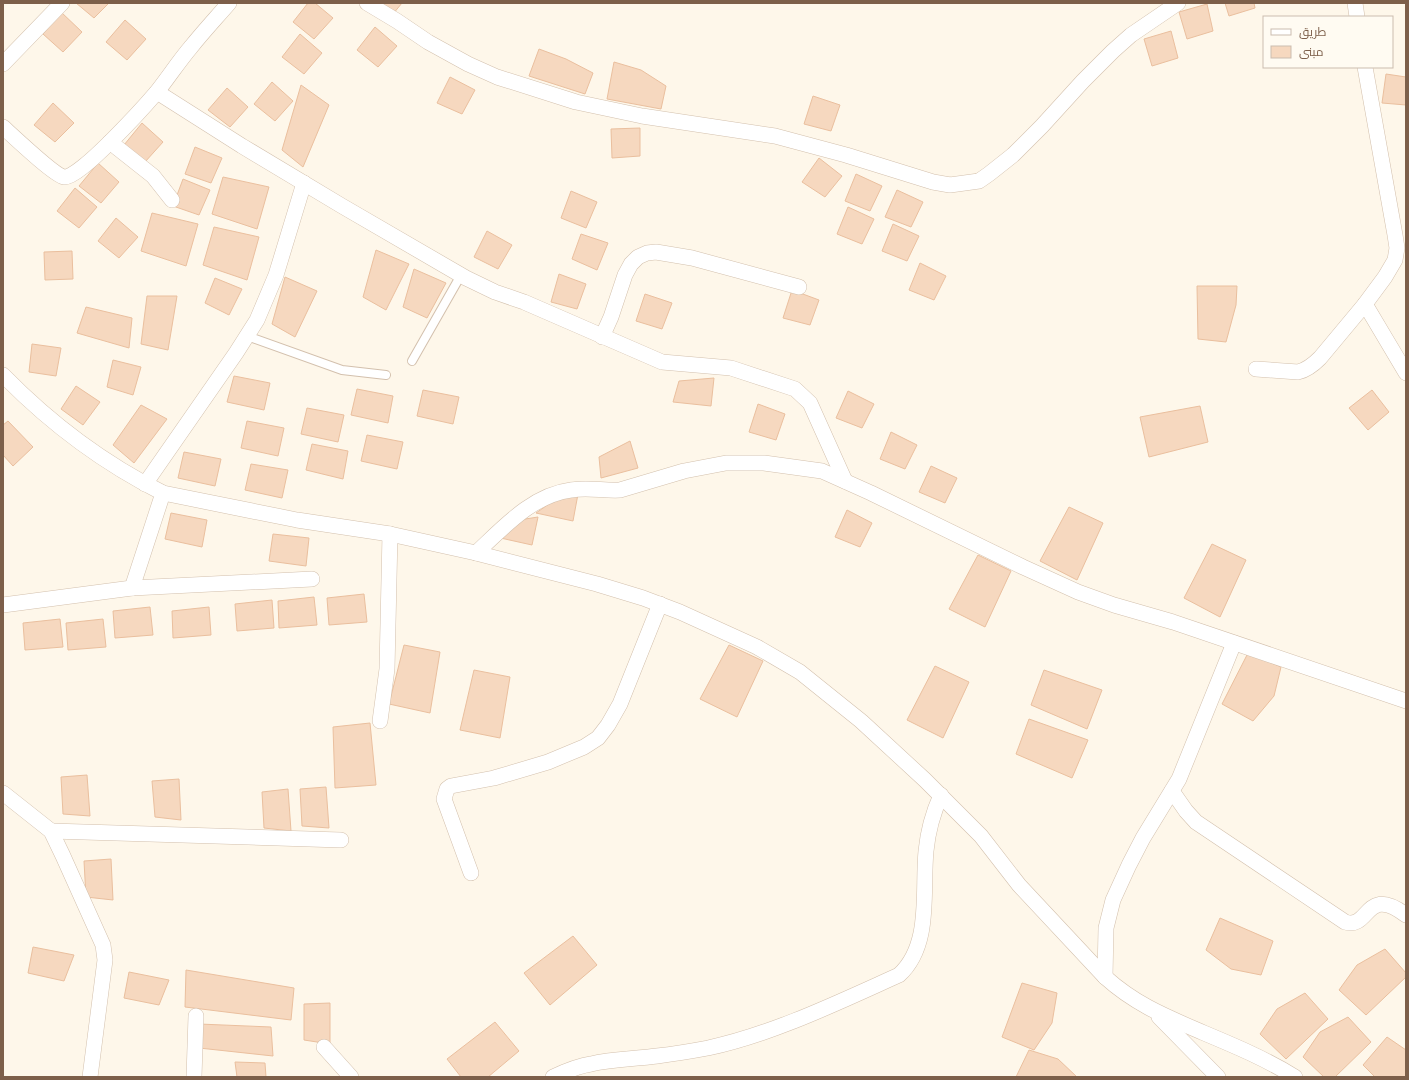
<svg xmlns="http://www.w3.org/2000/svg" width="1409" height="1080" font-family="Inter,Cairo,sans-serif">
<style>
.building{fill:#f6d8bf;stroke:#eabf9e}
.lines{fill:none;stroke-linecap:round;stroke-linejoin:round}
.lane-casing{stroke:#d3c0ad;stroke-width:10}
.street-casing{stroke:#d3c0ad;stroke-width:16}
.lane{stroke:#fff;stroke-width:8}
.street{stroke:#fff;stroke-width:15}
</style>
<rect width="100%" height="100%" fill="#fef7ea"/>
<g class="building">
<polygon points="76,3 109,3 94,18"/>
<polygon points="308,3 315,3 333,18 314,39 293,22"/>
<polygon points="381,3 402,3 393,14"/>
<polygon points="1225,3 1254,3 1255,8 1229,16"/>
<polygon points="1207,4 1213,31 1187,39 1179,12"/>
<polygon points="61,12 82,32 63,52 43,34"/>
<polygon points="125,20 146,39 127,60 106,42"/>
<polygon points="375,27 397,46 378,67 357,50"/>
<polygon points="1171,31 1178,58 1152,66 1144,39"/>
<polygon points="300,34 322,53 304,74 282,57"/>
<polygon points="539,49 566,59 593,73 585,94 529,76"/>
<polygon points="614,62 641,70 666,86 661,109 607,99"/>
<polygon points="1386,74 1406,77 1406,105 1382,103"/>
<polygon points="450,77 475,90 462,114 437,103"/>
<polygon points="272,82 293,101 275,121 254,104"/>
<polygon points="301,85 329,105 303,167 282,150"/>
<polygon points="227,88 248,107 230,127 208,110"/>
<polygon points="813,96 840,105 831,131 804,124"/>
<polygon points="53,103 74,123 55,142 34,125"/>
<polygon points="142,123 163,142 145,162 124,145"/>
<polygon points="640,128 640,156 612,158 611,129"/>
<polygon points="195,147 222,158 211,183 185,174"/>
<polygon points="819,158 842,176 825,197 802,182"/>
<polygon points="98,163 119,182 101,203 79,186"/>
<polygon points="856,174 882,186 870,211 845,201"/>
<polygon points="223,177 269,187 257,229 212,214"/>
<polygon points="183,179 210,190 199,215 173,206"/>
<polygon points="75,188 97,207 79,228 57,211"/>
<polygon points="897,190 923,202 911,227 885,217"/>
<polygon points="571,191 597,202 586,228 561,218"/>
<polygon points="848,207 874,219 862,244 837,234"/>
<polygon points="152,213 198,224 186,266 141,251"/>
<polygon points="116,218 138,237 119,258 98,241"/>
<polygon points="893,224 919,236 907,261 882,251"/>
<polygon points="214,227 259,237 247,280 203,265"/>
<polygon points="487,231 512,245 498,269 474,257"/>
<polygon points="581,234 608,243 597,270 572,259"/>
<polygon points="376,250 409,264 386,310 363,297"/>
<polygon points="72,251 73,279 45,280 44,252"/>
<polygon points="920,263 946,276 934,300 909,290"/>
<polygon points="414,269 446,283 427,318 403,307"/>
<polygon points="559,274 586,284 577,309 551,302"/>
<polygon points="285,277 317,291 295,337 272,324"/>
<polygon points="215,278 242,289 229,315 205,303"/>
<polygon points="1197,286 1237,286 1236,305 1226,342 1198,339"/>
<polygon points="792,290 819,300 810,325 783,318"/>
<polygon points="645,294 672,303 662,329 636,321"/>
<polygon points="147,296 177,296 168,350 141,344"/>
<polygon points="86,307 132,318 129,348 77,333"/>
<polygon points="32,344 61,348 56,376 29,372"/>
<polygon points="113,360 141,367 133,395 107,387"/>
<polygon points="234,376 270,383 264,410 227,402"/>
<polygon points="714,378 711,406 673,402 679,381"/>
<polygon points="76,386 100,402 83,425 61,409"/>
<polygon points="357,389 393,396 388,423 351,415"/>
<polygon points="423,390 459,397 453,424 417,416"/>
<polygon points="1372,390 1389,412 1368,430 1349,408"/>
<polygon points="848,391 874,404 862,428 836,418"/>
<polygon points="758,404 785,414 776,440 749,432"/>
<polygon points="141,405 167,419 134,463 113,445"/>
<polygon points="1200,406 1208,442 1149,457 1140,417"/>
<polygon points="307,408 344,415 338,442 301,434"/>
<polygon points="8,421 33,447 13,466 3,455 3,425"/>
<polygon points="247,421 284,428 278,456 241,448"/>
<polygon points="891,432 917,445 905,469 880,459"/>
<polygon points="367,435 403,442 397,469 361,461"/>
<polygon points="630,441 638,468 601,478 599,457"/>
<polygon points="312,444 348,451 343,479 306,470"/>
<polygon points="184,452 221,459 215,486 178,478"/>
<polygon points="251,464 288,470 282,498 245,490"/>
<polygon points="931,466 957,478 945,503 919,492"/>
<polygon points="578,494 573,521 536,513 559,497"/>
<polygon points="1069,507 1103,523 1077,580 1040,561"/>
<polygon points="847,510 872,523 860,547 835,537"/>
<polygon points="171,513 207,520 202,547 165,539"/>
<polygon points="538,517 532,545 496,537 519,520"/>
<polygon points="273,534 309,538 306,566 269,561"/>
<polygon points="1212,544 1246,560 1220,617 1184,598"/>
<polygon points="978,555 1011,571 985,627 949,609"/>
<polygon points="364,594 367,622 329,625 327,598"/>
<polygon points="314,597 317,625 279,628 278,601"/>
<polygon points="272,600 274,628 237,631 235,604"/>
<polygon points="150,607 153,635 115,638 113,611"/>
<polygon points="209,607 211,635 173,638 172,611"/>
<polygon points="60,619 63,647 25,650 23,623"/>
<polygon points="103,619 106,647 68,650 66,623"/>
<polygon points="404,645 440,652 430,713 389,704"/>
<polygon points="729,645 763,661 737,717 700,699"/>
<polygon points="1248,653 1281,667 1274,696 1253,721 1222,704"/>
<polygon points="935,666 969,682 943,738 907,720"/>
<polygon points="474,670 510,677 500,738 460,730"/>
<polygon points="1044,670 1102,690 1087,729 1031,705"/>
<polygon points="1029,719 1088,740 1072,778 1016,754"/>
<polygon points="370,723 376,785 335,788 333,727"/>
<polygon points="87,775 90,816 63,814 61,777"/>
<polygon points="179,779 181,820 155,817 152,781"/>
<polygon points="326,787 329,828 302,826 300,789"/>
<polygon points="288,789 291,831 264,828 262,792"/>
<polygon points="111,859 113,900 86,897 84,861"/>
<polygon points="1220,918 1273,941 1261,975 1231,969 1206,950"/>
<polygon points="573,936 597,965 550,1005 524,973"/>
<polygon points="33,947 74,955 64,981 28,973"/>
<polygon points="1385,949 1406,973 1406,977 1366,1015 1339,990 1357,965"/>
<polygon points="186,970 294,988 291,1020 185,1007"/>
<polygon points="129,972 169,980 159,1005 124,998"/>
<polygon points="1022,983 1057,993 1052,1023 1034,1050 1002,1037"/>
<polygon points="1305,993 1328,1019 1286,1059 1260,1034 1277,1009"/>
<polygon points="330,1003 330,1044 304,1040 304,1004"/>
<polygon points="1348,1017 1371,1042 1335,1077 1324,1077 1303,1057 1320,1032"/>
<polygon points="495,1022 519,1051 488,1077 461,1077 447,1059"/>
<polygon points="199,1024 271,1027 273,1056 199,1048"/>
<polygon points="1387,1037 1406,1050 1406,1077 1375,1077 1363,1065"/>
<polygon points="1029,1050 1058,1059 1077,1077 1016,1077"/>
<polygon points="235,1062 265,1063 266,1077 237,1077"/>
</g>
<g class="lines">
<defs>
<g id="lane">
<polyline points="247,336 342,370 386,375"/>
<polyline points="412,361 461,275"/>
</g>
<g id="street">
<polyline points="367,3 397,21 428,42 468,64 497,77 576,102 642,116 775,136 846,155 933,182 950,185 979,181 989,174 1013,155 1042,126 1083,81 1113,51 1131,35 1178,3"/>
<polyline points="1355,3 1357,17"/>
<polyline points="3,64 62,3"/>
<polyline points="157,92 242,146 342,206 466,278 495,292 524,302 662,362 731,368 795,389 810,403 845,481"/>
<path d="M 3,127 C 13,136 54,175 64,177 C 78,180 144,107 156,93 C 168,78 179,61 191,47 C 203,32 216,18 229,3"/>
<polyline points="110,142 153,176 172,200"/>
<polyline points="1365,304 1406,373"/>
<polyline points="602,337 611,317 625,275 631,264 638,257 647,253 656,252 692,258 799,287"/>
<path d="M 1256,369 L 1298,372 C 1307,370 1313,365 1320,358 L 1365,304 L 1385,277 L 1395,260 L 1397,248 L 1395,235 L 1365,67"/>
<path d="M 3,375 C 51,424 101,462 163,493 L 297,520 L 390,534 L 476,553 L 597,584 L 643,598 L 680,612 L 757,647 L 800,672 L 861,721 L 925,780 L 981,836 L 1019,885 L 1105,977 C 1136,1005 1167,1017 1204,1033 C 1235,1046 1266,1059 1295,1077"/>
<polyline points="145,484 236,353 257,320 276,275 304,183"/>
<path d="M 476,553 C 503,528 532,495 571,490 C 588,487 604,491 620,490 L 684,471 L 726,463 L 764,463 L 822,471 L 871,493 L 1023,567 L 1078,592 L 1114,605 L 1173,622 L 1406,701"/>
<polyline points="132,588 163,493"/>
<polyline points="3,605 132,588 312,579"/>
<polyline points="380,721 387,669 390,534"/>
<path d="M 1172,791 L 1186,811 L 1196,822 L 1345,922 C 1370,930 1365,884 1406,915"/>
<polyline points="3,793 51,831 63,856 103,945 105,960 90,1077"/>
<polyline points="51,831 341,840"/>
<polyline points="471,873 444,799 447,789 451,786 494,778 548,762 584,747 598,738 608,725 620,704 660,604"/>
<polyline points="1105,977 1106,928 1113,900 1129,865 1143,838 1179,779 1234,643"/>
<polyline points="1159,1017 1218,1077"/>
<polyline points="324,1047 351,1077"/>
<polyline points="194,1077 196,1016"/>
<path d="M 553,1077 C 566,1071 578,1066 591,1064 C 612,1059 635,1059 657,1056 C 674,1054 692,1051 708,1048 C 773,1034 839,1002 899,975 C 932,945 922,891 926,851 C 928,830 932,815 941,795"/>
</g>
</defs>
<use href="#lane" class="lane-casing"/>
<use href="#street" class="street-casing"/>
<use href="#lane" class="lane"/>
<use href="#street" class="street"/>
</g>
<rect width="1409" height="1080" fill="none" stroke="#7d5f4a" stroke-width="8"/>
<rect x="1263" y="16" width="130" height="52" fill="#fffbf2" stroke="#cbbdaf"/>
<rect x="1271" y="29" width="20" height="6" fill="#ffffff" stroke="#cbbdaf"/>
<text x="1299" y="36" font-size="12" fill="#7d5f4a">طريق</text>
<rect x="1271" y="46" width="20" height="12" fill="#f6d8bf" stroke="#cbbdaf"/>
<text x="1299" y="56" font-size="12" fill="#7d5f4a">مبنى</text>
</svg>
